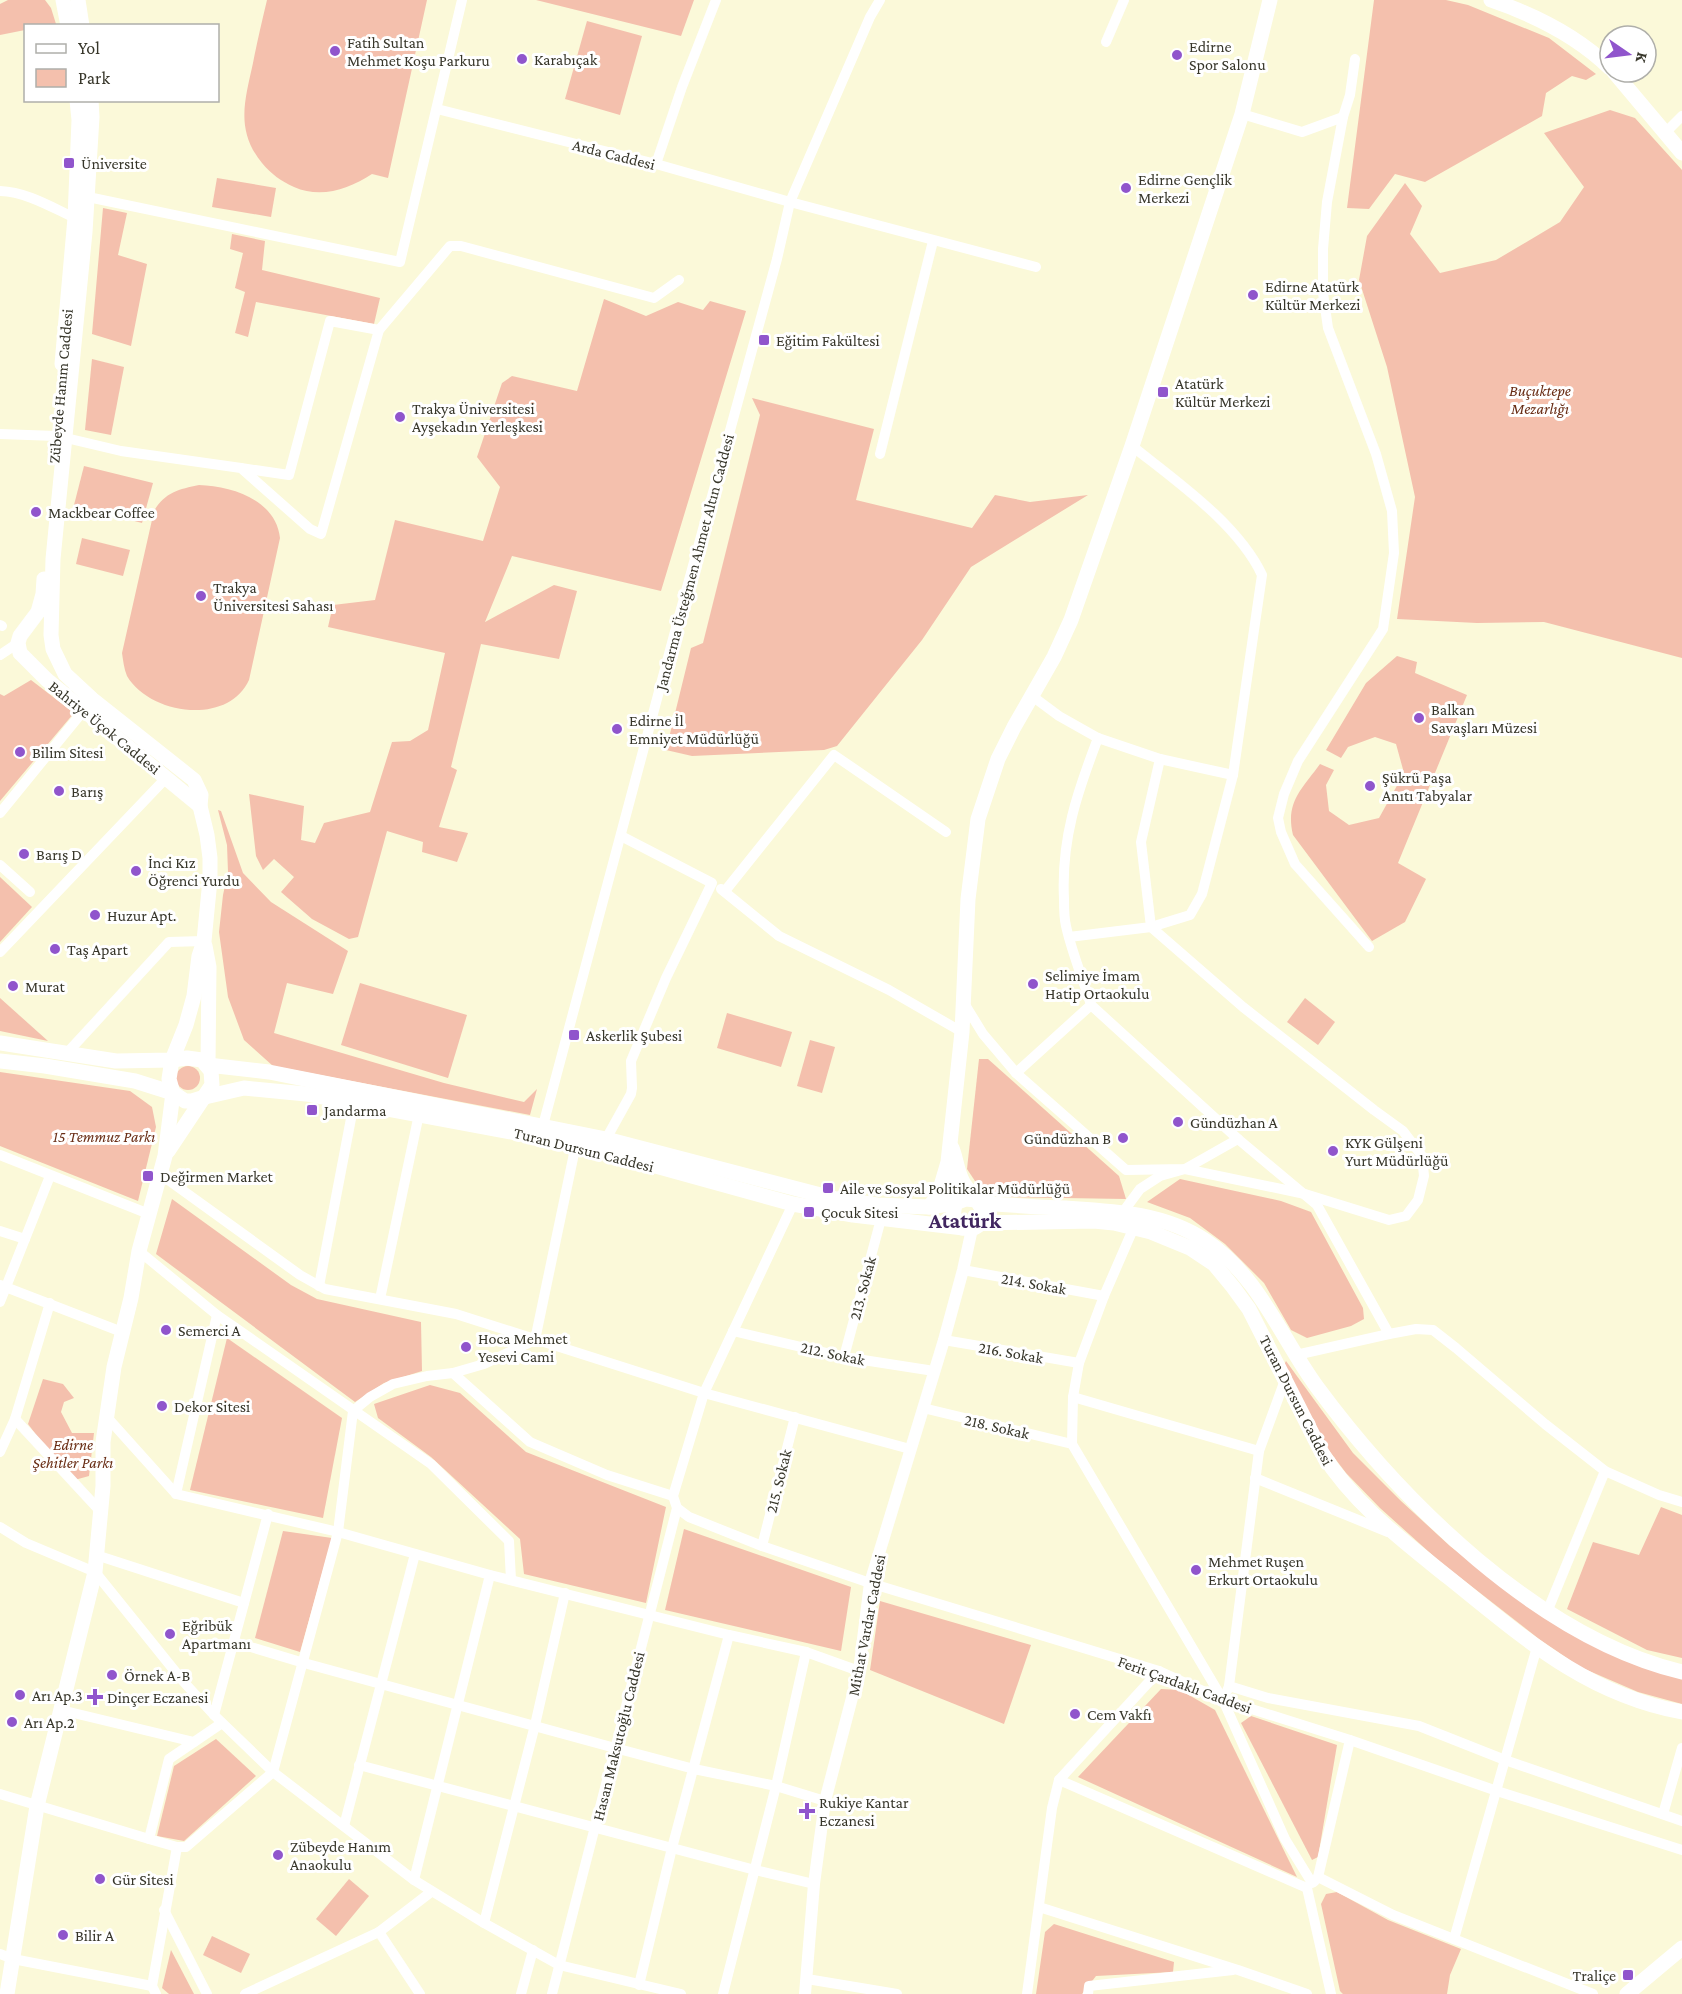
<svg xmlns="http://www.w3.org/2000/svg" width="1682" height="1994" font-family="'Crimson Pro',serif">
<style>
.green{fill:#f4c0ad}
.lines{fill:none;stroke-linecap:round;stroke-linejoin:round}
.minor{stroke:#fff;stroke-width:10}
.tertiary{stroke:#fff;stroke-width:12}
.secondary{stroke:#fff;stroke-width:15}
.poi-dot{fill:#9055cc;stroke:#fff;stroke-width:2}
.labels{text-anchor:middle;stroke-width:6;stroke-linejoin:round;paint-order:stroke}
.poi-label{font-size:16px;fill:#37362a;stroke:#fff;text-anchor:start}
.street-label{font-size:16px;fill:#37362a;stroke:#fff}
.park-label{font-size:16px;font-style:italic;fill:#692d15;stroke:#fff}
.district-label{font-size:22px;font-weight:bold;fill:#422760;stroke:#fff}
</style>
<rect width="100%" height="100%" fill="#fbf9d9"/>
<g class="green">
<polygon points="8,0 45,0 51,8 56,24 26,26 25,30 0,35 0,4"/>
<path d="M 267,0 L 427,0 L 388,178 L 372,174 C 349,189 321,199 294,187 C 281,181 271,174 262,163 C 235,130 245,100 253,63 C 257,42 262,21 267,0 Z"/>
<polygon points="536,0 694,0 681,36"/>
<polygon points="1374,0 1446,0 1468,5 1549,38 1596,74 1586,80 1572,76 1546,93 1542,116 1425,182 1395,174 1369,209 1347,208"/>
<polygon points="587,21 642,36 620,115 565,99"/>
<polygon points="1610,110 1635,118 1682,170 1682,658 1544,622 1477,623 1397,619 1415,497 1387,367 1359,280 1367,236 1405,183 1422,206 1410,234 1440,273 1496,260 1560,222 1584,187 1544,133"/>
<polygon points="217,178 276,188 271,217 212,207"/>
<polygon points="103,208 127,213 118,255 147,264 131,346 92,334"/>
<polygon points="232,234 265,241 262,270 380,298 374,324 256,302 248,337 235,333 245,292 235,288 243,253 230,249"/>
<polygon points="604,299 646,316 678,302 703,310 710,301 746,311 661,591 512,556 485,622 554,585 577,591 559,659 481,644 451,767 457,770 439,827 468,833 457,862 422,852 423,842 387,831 358,937 349,939 312,919 281,892 294,877 274,859 263,870 256,856 249,794 304,806 301,840 315,843 324,823 370,812 392,742 410,741 428,730 445,653 328,627 333,605 375,600 395,520 483,541 500,487 477,457 502,383 512,376 577,391"/>
<polygon points="92,359 124,367 111,435 85,430"/>
<polygon points="752,398 874,429 856,500 972,528 995,495 1030,502 1088,495 971,567 922,640 837,746 824,750 692,756 666,750 691,648 703,643 760,415"/>
<polygon points="84,466 153,483 142,523 74,505"/>
<path d="M 199,485 C 232,486 276,500 280,538 L 249,680 C 228,726 150,715 127,676 C 124,669 123,660 122,653 L 154,511 C 164,493 179,489 199,485 Z"/>
<polygon points="82,538 130,550 123,576 76,564"/>
<path d="M 1397,656 L 1417,662 L 1415,673 L 1467,695 L 1398,863 L 1426,879 L 1405,922 L 1372,941 L 1293,835 C 1285,802 1302,789 1320,764 L 1334,770 L 1326,785 L 1329,811 L 1349,825 L 1379,818 L 1404,773 L 1396,744 L 1375,737 L 1348,747 L 1341,758 L 1326,750 L 1366,683 Z"/>
<polygon points="31,680 74,713 0,801 0,694 4,696"/>
<polygon points="218,810 221,811 243,873 271,902 348,951 333,994 287,983 274,1033 444,1083 524,1102 537,1089 530,1115 273,1066 244,1040 228,997 219,932 223,895 228,872 227,845"/>
<polygon points="0,877 32,907 0,942"/>
<polygon points="360,983 467,1015 448,1078 341,1045"/>
<polygon points="0,998 48,1041 0,1031"/>
<polygon points="1305,998 1335,1022 1318,1045 1287,1022"/>
<polygon points="727,1013 792,1032 781,1067 717,1048"/>
<polygon points="810,1040 835,1047 822,1093 797,1086"/>
<polygon points="979,1059 988,1059 1119,1176 1126,1199 1008,1197 981,1190 967,1169"/>
<circle cx="188" cy="1078" r="12"/>
<polygon points="0,1072 130,1091 152,1107 156,1127 138,1201 0,1146"/>
<polygon points="1180,1179 1281,1201 1311,1212 1363,1308 1364,1319 1351,1326 1307,1338 1291,1330 1264,1283 1225,1244 1190,1218 1147,1202"/>
<polygon points="172,1199 291,1285 317,1299 421,1322 422,1371 384,1383 355,1402 156,1254"/>
<polygon points="227,1338 342,1418 323,1518 190,1490"/>
<polygon points="1286,1361 1353,1453 1401,1501 1450,1546 1501,1585 1611,1654 1671,1676 1682,1678 1682,1704 1638,1692 1580,1667 1539,1639 1439,1561 1380,1508 1346,1473 1327,1448 1284,1365"/>
<polygon points="43,1379 63,1384 74,1398 64,1402 61,1412 72,1433 94,1433 89,1476 71,1481 28,1424"/>
<polygon points="430,1385 460,1393 526,1452 666,1507 646,1603 524,1574 520,1539 431,1457 378,1418 374,1404"/>
<polygon points="1661,1507 1682,1515 1682,1658 1647,1650 1567,1609 1593,1542 1639,1555"/>
<polygon points="684,1529 851,1587 841,1651 665,1610"/>
<polygon points="283,1531 332,1538 300,1652 255,1638"/>
<polygon points="880,1601 1031,1645 1004,1724 870,1670"/>
<polygon points="1161,1689 1180,1690 1215,1710 1297,1877 1078,1777"/>
<polygon points="1251,1716 1337,1745 1318,1857 1312,1860 1241,1723"/>
<polygon points="216,1739 256,1776 184,1841 157,1836 174,1766"/>
<polygon points="349,1879 369,1896 336,1936 316,1919"/>
<polygon points="1337,1892 1388,1920 1461,1949 1450,1975 1447,1994 1343,1994 1340,1991 1321,1904 1326,1894"/>
<polygon points="1054,1924 1174,1962 1173,1972 1096,1976 1082,1994 1036,1994 1045,1932"/>
<polygon points="212,1936 250,1954 241,1973 203,1955"/>
<polygon points="171,1950 194,1994 169,1994 162,1988"/>
</g>
<g class="lines">
<g class="minor">
<polyline points="1106,42 1124,0"/>
<polyline points="1355,59 1350,95 1343,117 1327,202 1323,249 1323,293 1328,328 1376,454 1392,511 1394,553 1383,629 1298,761 1284,794 1278,818 1281,832 1295,864 1369,947"/>
<polyline points="437,109 656,164 790,202 1036,267"/>
<polyline points="1242,114 1302,132 1343,117"/>
<polyline points="1665,133 1682,116"/>
<polyline points="656,164 682,87 716,0"/>
<path d="M 0,191 C 27,192 51,207 75,218"/>
<polyline points="88,197 400,262 462,0"/>
<polyline points="0,434 56,436"/>
<polyline points="66,438 121,451 241,468 310,529 321,534 379,330 450,246 461,246 654,298 679,280"/>
<path d="M 1132,446 C 1176,481 1238,524 1262,575 L 1233,775 L 1202,894 L 1190,915 L 1151,927"/>
<polyline points="880,454 933,241"/>
<polyline points="241,468 289,475 330,321 379,330"/>
<polyline points="0,625 2,626"/>
<polyline points="0,655 18,643"/>
<polyline points="1032,696 1059,716 1098,738 1160,759 1141,842 1151,927 1069,937"/>
<polyline points="1160,759 1233,775"/>
<polyline points="0,813 84,710"/>
<polyline points="0,865 30,892"/>
<polyline points="721,889 779,936 889,990 962,1032"/>
<polyline points="725,891 834,755 946,832"/>
<polyline points="0,952 167,777"/>
<path d="M 964,1003 L 983,1034 L 1016,1073 L 1091,1005 C 1083,979 1072,953 1066,926 C 1064,918 1064,908 1064,899 C 1061,839 1077,793 1098,738"/>
<polyline points="67,1053 169,942 204,941"/>
<polyline points="1016,1073 1126,1170 1185,1169 1238,1139 1091,1005"/>
<polyline points="541,1133 677,624 777,259 790,202 870,17 880,0"/>
<polyline points="606,1139 631,1094 632,1088 631,1061 666,978 712,883 621,836"/>
<polyline points="1238,1139 1317,1205 1389,1334 1296,1355"/>
<polyline points="0,1155 149,1214"/>
<polyline points="160,1174 300,1275 325,1289 456,1314 704,1393 910,1449"/>
<polyline points="793,1204 704,1393 673,1496 677,1508 689,1517 762,1546 870,1583 1159,1671 1223,1700 1350,1740 1497,1791 1682,1850"/>
<polyline points="1123,1212 1140,1189 1160,1176 1185,1169 1305,1194 1389,1220 1406,1216 1418,1200 1424,1176 1422,1156 1403,1131 1374,1110 1243,1007 1151,927"/>
<polyline points="1134,1227 1104,1296 1079,1363 1073,1397 1072,1444 1223,1700 1285,1839 1312,1883"/>
<polyline points="0,1231 25,1239"/>
<polyline points="139,1251 217,1315 431,1464 509,1541 511,1580"/>
<polyline points="963,1270 1104,1296"/>
<polyline points="0,1285 122,1332"/>
<polyline points="319,1286 354,1103"/>
<polyline points="380,1299 419,1114"/>
<polyline points="0,1302 50,1176"/>
<polyline points="733,1331 844,1357 934,1371"/>
<polyline points="1389,1334 1416,1329 1433,1330 1456,1348 1545,1424 1605,1471 1659,1495 1682,1502"/>
<polyline points="535,1340 576,1144"/>
<polyline points="944,1340 1079,1363"/>
<polyline points="844,1357 881,1219"/>
<polyline points="453,1373 530,1442 607,1475 673,1496"/>
<polyline points="1073,1397 1259,1451 1285,1380"/>
<polyline points="923,1408 1072,1444"/>
<polyline points="106,1416 176,1494 338,1532 490,1575 729,1635 806,1652 859,1671"/>
<polyline points="15,1419 101,1512"/>
<polyline points="0,1452 15,1419 50,1303"/>
<polyline points="1255,1478 1388,1532"/>
<polyline points="176,1494 217,1315"/>
<polyline points="0,1527 26,1543 95,1572 182,1680 214,1715 273,1772 414,1880 484,1923 559,1965 681,1994"/>
<polyline points="762,1546 795,1417"/>
<polyline points="96,1555 244,1603"/>
<polyline points="1547,1612 1605,1471"/>
<polyline points="234,1642 304,1663 615,1748 694,1769 776,1786 825,1801"/>
<polyline points="1229,1686 1268,1698 1419,1726 1505,1760 1682,1821"/>
<polyline points="1227,1691 1229,1686 1259,1451"/>
<polyline points="61,1710 194,1742"/>
<polyline points="214,1715 268,1514"/>
<polyline points="359,1765 755,1870 814,1884"/>
<polyline points="1059,1780 1307,1888"/>
<polyline points="0,1794 149,1839 177,1847 186,1847 273,1772 338,1532 353,1411 370,1397 393,1384 427,1376 453,1373 484,1364 535,1340"/>
<polyline points="1663,1814 1682,1748"/>
<polyline points="344,1826 415,1554"/>
<polyline points="149,1839 169,1759 222,1723"/>
<polyline points="1318,1877 1393,1915 1593,1994"/>
<polyline points="414,1880 490,1575"/>
<polyline points="1314,1882 1318,1877 1350,1740"/>
<polyline points="1307,1888 1331,1994"/>
<polyline points="1039,1907 1238,1970 1307,1994"/>
<polyline points="164,1910 207,1994"/>
<polyline points="484,1923 535,1725 565,1593"/>
<polyline points="379,1932 420,1994"/>
<polyline points="1454,1939 1537,1647"/>
<polyline points="0,1954 13,1959 152,1986"/>
<polyline points="807,1979 897,1994"/>
<polyline points="639,1985 672,1848 729,1635"/>
<polyline points="156,1994 152,1986 177,1847"/>
<polyline points="245,1994 379,1932 431,1892"/>
<polyline points="521,1994 533,1950"/>
<polyline points="552,1994 677,1508"/>
<polyline points="723,1994 776,1786 806,1652"/>
<polyline points="1027,1994 1052,1808 1059,1780 1159,1671"/>
<polyline points="1088,1994 1089,1986 1233,1970"/>
</g>
<polyline class="tertiary" points="805,1994 814,1884 825,1801 859,1671 870,1583 944,1340 963,1270 972,1229"/>
<g class="secondary">
<polyline points="63,0 68,26"/>
<polyline points="78,0 82,26"/>
<path d="M 1491,0 C 1535,15 1576,35 1610,68"/>
<polyline points="1614,72 1682,153"/>
<polyline points="62,364 75,218 79,120 77,100"/>
<polyline points="44,579 43,594 38,612 20,636 18,643 20,653 47,680 200,806"/>
<polyline points="205,946 209,967 208,1065"/>
<polyline points="0,1043 116,1061 172,1060 187,1058 202,1060 211,1071 212,1085 168,1151"/>
<path d="M 0,1061 L 45,1066 L 135,1081 L 173,1093 L 185,1101 L 192,1101 L 205,1097 L 244,1088 L 306,1094 L 576,1144 L 793,1204 L 853,1215 L 972,1229 C 1001,1216 968,1195 962,1180 C 957,1170 956,1158 952,1148"/>
<path d="M 208,1065 L 269,1072 L 606,1139 L 836,1199 L 877,1205 L 929,1207 L 955,1203 L 966,1199 L 976,1200 L 980,1203 C 1009,1205 1037,1207 1066,1208 C 1114,1211 1164,1213 1206,1241 C 1259,1276 1281,1338 1317,1387 C 1402,1502 1539,1638 1682,1672"/>
<polyline points="953,1168 955,1203 953,1217 957,1225 962,1228"/>
<polyline points="929,1207 938,1196 948,1162 962,1032 968,899 978,819 998,759 1014,727 1054,657 1071,620 1132,446 1242,114 1270,0"/>
<path d="M 981,1223 L 1094,1221 L 1114,1223 L 1151,1232 L 1190,1248 L 1214,1264 L 1233,1287 L 1249,1309 L 1322,1453 C 1354,1504 1402,1540 1448,1577 C 1523,1637 1585,1694 1682,1712"/>
<polyline points="7,1994 37,1806 95,1572 103,1486 103,1442 114,1367 131,1298 139,1251 165,1156 173,1093 169,1079 172,1060 186,1025 194,996 199,956 204,941 210,880 210,858 207,835 200,806 201,795 194,780 92,699 65,674 53,649 51,635 53,559 85,232 92,117 91,100"/>
<polyline points="1627,1994 1682,1948"/>
</g>
</g>
<g class="poi-dot">
<circle cx="335" cy="51" r="6"/>
<circle cx="1177" cy="55" r="6"/>
<circle cx="522" cy="59" r="6"/>
<rect x="63" y="157" width="12" height="12" rx="3"/>
<circle cx="1126" cy="188" r="6"/>
<circle cx="1253" cy="295" r="6"/>
<rect x="758" y="334" width="12" height="12" rx="3"/>
<rect x="1157" y="386" width="12" height="12" rx="3"/>
<circle cx="400" cy="417" r="6"/>
<circle cx="36" cy="512" r="6"/>
<circle cx="201" cy="596" r="6"/>
<circle cx="1419" cy="718" r="6"/>
<circle cx="617" cy="729" r="6"/>
<circle cx="20" cy="752" r="6"/>
<circle cx="1370" cy="786" r="6"/>
<circle cx="59" cy="791" r="6"/>
<circle cx="24" cy="854" r="6"/>
<circle cx="136" cy="871" r="6"/>
<circle cx="95" cy="915" r="6"/>
<circle cx="55" cy="949" r="6"/>
<circle cx="1033" cy="984" r="6"/>
<circle cx="13" cy="986" r="6"/>
<rect x="568" y="1029" width="12" height="12" rx="3"/>
<rect x="306" y="1104" width="12" height="12" rx="3"/>
<circle cx="1178" cy="1122" r="6"/>
<circle cx="1123" cy="1138" r="6"/>
<circle cx="1333" cy="1151" r="6"/>
<rect x="142" y="1170" width="12" height="12" rx="3"/>
<rect x="822" y="1182" width="12" height="12" rx="3"/>
<rect x="803" y="1206" width="12" height="12" rx="3"/>
<circle cx="166" cy="1330" r="6"/>
<circle cx="466" cy="1347" r="6"/>
<circle cx="162" cy="1406" r="6"/>
<circle cx="1196" cy="1570" r="6"/>
<circle cx="170" cy="1634" r="6"/>
<circle cx="112" cy="1675" r="6"/>
<circle cx="20" cy="1695" r="6"/>
<path d="M92 1688h6v6h6v6h-6v6h-6v-6h-6v-6h6z"/>
<circle cx="1075" cy="1714" r="6"/>
<circle cx="12" cy="1722" r="6"/>
<path d="M804 1802h6v6h6v6h-6v6h-6v-6h-6v-6h6z"/>
<circle cx="278" cy="1855" r="6"/>
<circle cx="100" cy="1879" r="6"/>
<circle cx="63" cy="1935" r="6"/>
<rect x="1622" y="1969" width="12" height="12" rx="3"/>
</g>
<g class="labels">
<g class="poi-label">
<text x="347" y="48">Fatih Sultan<tspan x="347" dy="18">Mehmet Koşu Parkuru</tspan></text>
<text x="1189" y="52">Edirne<tspan x="1189" dy="18">Spor Salonu</tspan></text>
<text x="534" y="65">Karabıçak</text>
<text x="81" y="169">Üniversite</text>
<text x="1138" y="185">Edirne Gençlik<tspan x="1138" dy="18">Merkezi</tspan></text>
<text x="1265" y="292">Edirne Atatürk<tspan x="1265" dy="18">Kültür Merkezi</tspan></text>
<text x="776" y="346">Eğitim Fakültesi</text>
<text x="1175" y="389">Atatürk<tspan x="1175" dy="18">Kültür Merkezi</tspan></text>
<text x="412" y="414">Trakya Üniversitesi<tspan x="412" dy="18">Ayşekadın Yerleşkesi</tspan></text>
<text x="48" y="518">Mackbear Coffee</text>
<text x="213" y="593">Trakya<tspan x="213" dy="18">Üniversitesi Sahası</tspan></text>
<text x="1431" y="715">Balkan<tspan x="1431" dy="18">Savaşları Müzesi</tspan></text>
<text x="629" y="726">Edirne İl<tspan x="629" dy="18">Emniyet Müdürlüğü</tspan></text>
<text x="32" y="758">Bilim Sitesi</text>
<text x="1382" y="783">Şükrü Paşa<tspan x="1382" dy="18">Anıtı Tabyalar</tspan></text>
<text x="71" y="797">Barış</text>
<text x="36" y="860">Barış D</text>
<text x="148" y="868">İnci Kız<tspan x="148" dy="18">Öğrenci Yurdu</tspan></text>
<text x="107" y="921">Huzur Apt.</text>
<text x="67" y="955">Taş Apart</text>
<text x="1045" y="981">Selimiye İmam<tspan x="1045" dy="18">Hatip Ortaokulu</tspan></text>
<text x="25" y="992">Murat</text>
<text x="586" y="1041">Askerlik Şubesi</text>
<text x="324" y="1116">Jandarma</text>
<text x="1190" y="1128">Gündüzhan A</text>
<text x="1111" y="1144" text-anchor="end">Gündüzhan B</text>
<text x="1345" y="1148">KYK Gülşeni<tspan x="1345" dy="18">Yurt Müdürlüğü</tspan></text>
<text x="160" y="1182">Değirmen Market</text>
<text x="840" y="1194">Aile ve Sosyal Politikalar Müdürlüğü</text>
<text x="821" y="1218">Çocuk Sitesi</text>
<text x="178" y="1336">Semerci A</text>
<text x="478" y="1344">Hoca Mehmet<tspan x="478" dy="18">Yesevi Cami</tspan></text>
<text x="174" y="1412">Dekor Sitesi</text>
<text x="1208" y="1567">Mehmet Ruşen<tspan x="1208" dy="18">Erkurt Ortaokulu</tspan></text>
<text x="182" y="1631">Eğribük<tspan x="182" dy="18">Apartmanı</tspan></text>
<text x="124" y="1681">Örnek A-B</text>
<text x="32" y="1701">Arı Ap.3</text>
<text x="107" y="1703">Dinçer Eczanesi</text>
<text x="1087" y="1720">Cem Vakfı</text>
<text x="24" y="1728">Arı Ap.2</text>
<text x="819" y="1808">Rukiye Kantar<tspan x="819" dy="18">Eczanesi</tspan></text>
<text x="290" y="1852">Zübeyde Hanım<tspan x="290" dy="18">Anaokulu</tspan></text>
<text x="112" y="1885">Gür Sitesi</text>
<text x="75" y="1941">Bilir A</text>
<text x="1616" y="1981" text-anchor="end">Traliçe</text>
</g>
<g class="street-label">
<text transform="translate(614 154) rotate(14)" y="6">Arda Caddesi</text>
<text transform="translate(60 386) rotate(-85)" y="6">Zübeyde Hanım Caddesi</text>
<text transform="translate(694 562) rotate(-75)" y="6">Jandarma Üsteğmen Ahmet Altın Caddesi</text>
<text transform="translate(105 727) rotate(39)" y="6">Bahriye Üçok Caddesi</text>
<text transform="translate(584 1149) rotate(14)" y="6">Turan Dursun Caddesi</text>
<text transform="translate(1034 1283) rotate(10)" y="6">214. Sokak</text>
<text transform="translate(862 1288) rotate(-75)" y="6">213. Sokak</text>
<text transform="translate(1011 1352) rotate(10)" y="6">216. Sokak</text>
<text transform="translate(833 1353) rotate(12)" y="6">212. Sokak</text>
<text transform="translate(1297 1400) rotate(63)" y="6">Turan Dursun Caddesi</text>
<text transform="translate(997 1426) rotate(13)" y="6">218. Sokak</text>
<text transform="translate(778 1481) rotate(-76)" y="6">215. Sokak</text>
<text transform="translate(866 1625) rotate(-79)" y="6">Mithat Vardar Caddesi</text>
<text transform="translate(1185 1684) rotate(20)" y="6">Ferit Çardaklı Caddesi</text>
<text transform="translate(618 1736) rotate(-76)" y="6">Hasan Maksutoğlu Caddesi</text>
</g>
<g class="park-label">
<text x="1540" y="396">Buçuktepe<tspan x="1540" dy="18">Mezarlığı</tspan></text>
<text x="104" y="1142">15 Temmuz Parkı</text>
<text x="73" y="1450">Edirne<tspan x="73" dy="18">Şehitler Parkı</tspan></text>
</g>
<g class="district-label">
<text x="965" y="1228">Atatürk</text>
</g>
</g>
<rect x="24" y="24" width="195" height="78" fill="#ffffff" stroke="#afafaa" stroke-width="1.5"/>
<rect x="36" y="44" width="30" height="9" fill="#ffffff" stroke="#afafaa" stroke-width="1.5"/>
<text x="78" y="54" font-size="18" fill="#37362a">Yol</text>
<rect x="36" y="69" width="30" height="18" fill="#f4c0ad" stroke="#afafaa" stroke-width="1.5"/>
<text x="78" y="84" font-size="18" fill="#37362a">Park</text>
<g transform="translate(1628 54) rotate(104)"><circle r="28" fill="#ffffff" stroke="#afafaa" stroke-width="1.5"/>
<path d="M0-4.5L10 22L0 15L-10 22Z" fill="#9055cc"/>
<text y="-9" font-size="16" font-weight="bold" text-anchor="middle" fill="#37362a">K</text>
</g>
</svg>
